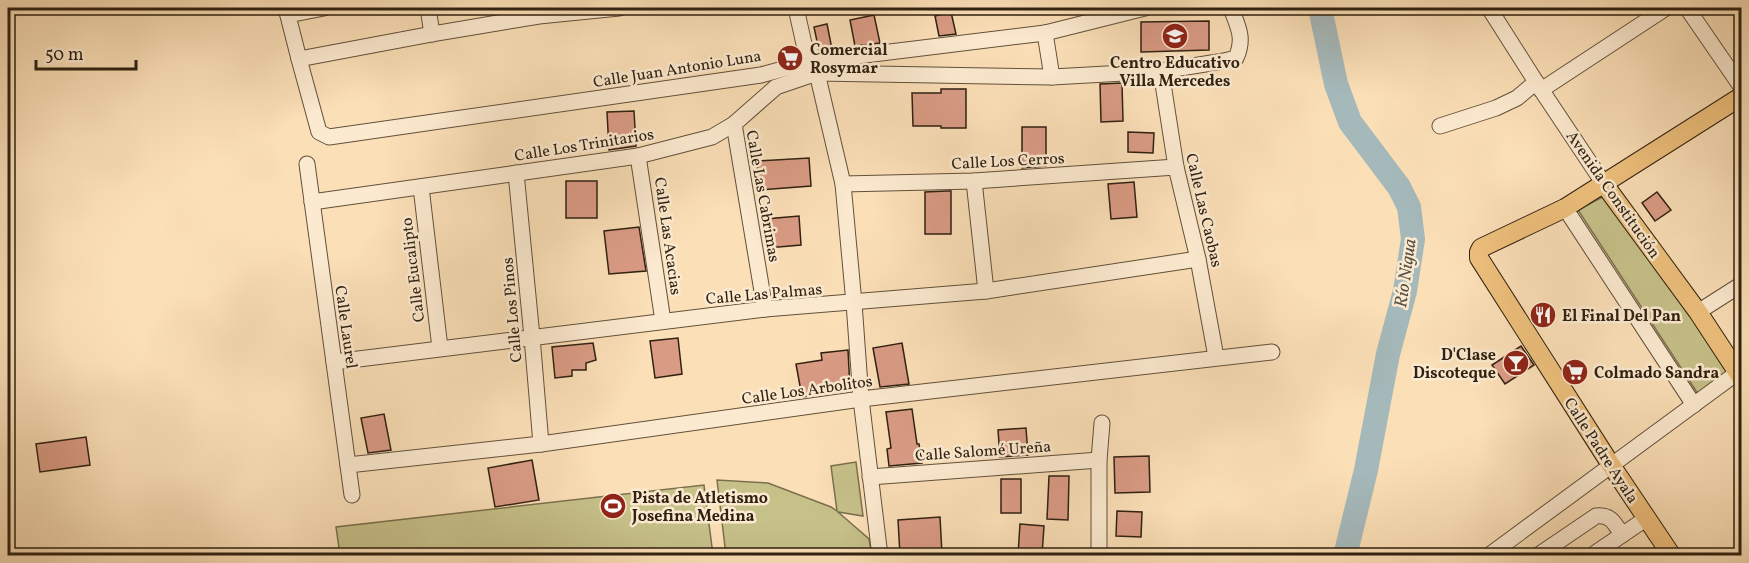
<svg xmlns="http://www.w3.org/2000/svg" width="1749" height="563" font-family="Vollkorn,serif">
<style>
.green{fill:#c6c089;stroke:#7a704d;stroke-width:1.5}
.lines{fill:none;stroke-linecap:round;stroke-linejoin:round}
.river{stroke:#a5b9bb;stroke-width:24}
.building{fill:#da9b85;stroke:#2f2111;stroke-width:1.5}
.minor-casing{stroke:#62503a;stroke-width:17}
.major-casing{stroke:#2f2111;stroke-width:20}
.minor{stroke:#fcead0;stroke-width:15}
.major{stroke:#eec07c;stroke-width:18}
.labels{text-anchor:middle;stroke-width:5;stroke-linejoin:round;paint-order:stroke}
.poi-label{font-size:16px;font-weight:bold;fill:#2f2111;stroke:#fcead0;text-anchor:start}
.street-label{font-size:16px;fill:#2f2111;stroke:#fcead0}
.water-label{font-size:18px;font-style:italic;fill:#524f44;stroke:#fcead0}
</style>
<rect width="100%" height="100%" fill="#fbdfb7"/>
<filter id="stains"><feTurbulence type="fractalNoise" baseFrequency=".00333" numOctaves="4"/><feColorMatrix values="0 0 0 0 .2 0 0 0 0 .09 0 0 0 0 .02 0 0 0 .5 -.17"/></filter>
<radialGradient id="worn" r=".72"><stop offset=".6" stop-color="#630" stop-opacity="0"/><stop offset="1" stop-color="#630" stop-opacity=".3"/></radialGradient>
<g class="green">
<polygon points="1608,194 1732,369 1698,394 1578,210"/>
<polygon points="856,462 863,516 838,512 869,539 872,555 726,555 717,480 768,483 831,507 837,511 831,466"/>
<polygon points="704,485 713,555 340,555 336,527"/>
</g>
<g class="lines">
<polyline class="river" points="1320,8 1336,84 1350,122 1399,187 1409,207 1413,239 1405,291 1388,354 1366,470 1345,556"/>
</g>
<g class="building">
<polygon points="951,12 956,34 939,36 935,16"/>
<polygon points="874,15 880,43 855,46 850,20"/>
<polygon points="1209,21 1209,50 1141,52 1141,22"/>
<polygon points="827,24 832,49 819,51 814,27"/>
<polygon points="1122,83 1123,121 1101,122 1100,84"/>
<polygon points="941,89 966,89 966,128 941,128 941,126 913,126 912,93 941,93"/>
<polygon points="634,111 636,146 609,150 607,112"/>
<polygon points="1022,127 1046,127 1046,166 1022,168"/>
<polygon points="1128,132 1154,133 1153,153 1128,152"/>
<polygon points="809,158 811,186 759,190 757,161"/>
<rect x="566" y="181" width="31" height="37"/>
<polygon points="1134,182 1137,217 1111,219 1108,184"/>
<polygon points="947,191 951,191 951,234 925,234 925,192"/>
<polygon points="1657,192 1671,210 1655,221 1642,203"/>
<polygon points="799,216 801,245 767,248 765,219"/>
<polygon points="639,227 646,271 609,274 604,231"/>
<polygon points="1546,306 1553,316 1540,324 1533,313"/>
<polygon points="678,338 682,374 655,378 650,341"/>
<polygon points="593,343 596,360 586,363 586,370 572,370 572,376 555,378 552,347"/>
<polygon points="902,343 909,384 880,387 873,348"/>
<polygon points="1521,346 1534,365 1505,384 1492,365"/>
<polygon points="848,350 850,388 823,392 824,394 802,397 796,364 822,360 821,353"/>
<polygon points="912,409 917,444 919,444 922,463 889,466 887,449 891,448 886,412"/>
<polygon points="384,414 391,450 368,453 361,418"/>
<polygon points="1026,428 1028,455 1000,457 998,430"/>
<polygon points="86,437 90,465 40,472 36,444"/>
<polygon points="1149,456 1150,492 1115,493 1114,457"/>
<polygon points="532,460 539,500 495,507 488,468"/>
<polygon points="1049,476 1069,476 1068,520 1047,519"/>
<rect x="1001" y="479" width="20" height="34"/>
<polygon points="1117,511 1142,512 1141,537 1116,536"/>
<polygon points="940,517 942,554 900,555 898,520"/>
<polygon points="1020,524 1044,526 1042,555 1018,555"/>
</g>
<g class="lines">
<defs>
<g id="minor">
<polyline points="286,8 299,59 319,132 329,137 761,75 808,62 1045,33 1145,8"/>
<polyline points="428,8 432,34"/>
<polyline points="796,8 808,62 817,73 843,184 854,303 861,399 880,556"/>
<polyline points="1489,8 1536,82 1604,184"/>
<polyline points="1687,8 1742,88"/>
<polyline points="288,15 324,8"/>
<polyline points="1045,33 1052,77"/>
<polyline points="299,59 432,34 539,16 619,8"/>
<polyline points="1161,71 1176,167 1198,259 1216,357"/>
<polyline points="1541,90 1666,8"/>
<polyline points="734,124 765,309"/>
<polyline points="1440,126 1496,108 1517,98 1536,82"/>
<polyline points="638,156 663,321"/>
<polyline points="307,164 352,495"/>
<polyline points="516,173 532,337 541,444"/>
<polyline points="974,181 986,291"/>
<polyline points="843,184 974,181 1176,167"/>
<polyline points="421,187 440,348"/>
<path d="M 312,202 L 638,156 L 712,137 L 734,124 L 776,87 L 817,73 L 1052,77 L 1161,71 L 1224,61 L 1236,58 C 1245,38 1238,27 1231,8"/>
<polyline points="1565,208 1694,405"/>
<polyline points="1698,312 1742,284"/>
<polyline points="334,362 765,309 986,291 1198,259"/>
<polyline points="348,465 541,444 861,399 1272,352"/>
<polyline points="870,477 1099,460"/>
<polyline points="1097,556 1099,552 1099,460 1102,423"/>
<polyline points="1488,556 1737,373"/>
<path d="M 1537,556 L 1596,516 C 1611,514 1615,524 1622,535"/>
<polyline points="1591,556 1647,518"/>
</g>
<g id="major">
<polyline points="1604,184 1698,312 1742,379"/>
<polyline points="1672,556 1611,465 1479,258 1479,252 1481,248 1565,208 1742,96"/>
</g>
</defs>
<use href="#minor" class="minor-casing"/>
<use href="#major" class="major-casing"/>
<use href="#minor" class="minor"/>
<use href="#major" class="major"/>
</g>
<defs>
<symbol id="school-disc" viewBox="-11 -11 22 22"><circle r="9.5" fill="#8f2418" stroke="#fcead0"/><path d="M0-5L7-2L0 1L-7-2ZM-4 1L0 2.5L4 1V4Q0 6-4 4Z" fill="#fff"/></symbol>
<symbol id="supermarket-disc" viewBox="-11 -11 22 22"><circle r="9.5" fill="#8f2418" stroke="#fcead0"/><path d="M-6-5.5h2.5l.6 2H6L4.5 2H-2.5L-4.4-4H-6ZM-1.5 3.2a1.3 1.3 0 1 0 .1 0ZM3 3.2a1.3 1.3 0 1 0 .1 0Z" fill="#fff"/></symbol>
<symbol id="restaurant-disc" viewBox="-11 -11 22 22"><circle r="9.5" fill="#8f2418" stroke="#fcead0"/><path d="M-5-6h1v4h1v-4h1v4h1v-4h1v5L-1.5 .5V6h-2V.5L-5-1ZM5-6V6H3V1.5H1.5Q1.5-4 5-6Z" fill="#fff"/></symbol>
<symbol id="bar-disc" viewBox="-11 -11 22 22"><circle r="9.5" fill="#8f2418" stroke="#fcead0"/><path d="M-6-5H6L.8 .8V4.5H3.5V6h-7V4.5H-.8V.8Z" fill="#fff"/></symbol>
<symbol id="stadium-disc" viewBox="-11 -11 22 22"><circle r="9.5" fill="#8f2418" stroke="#fcead0"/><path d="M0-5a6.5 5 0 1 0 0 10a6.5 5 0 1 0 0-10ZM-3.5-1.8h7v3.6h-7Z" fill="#fff"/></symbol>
</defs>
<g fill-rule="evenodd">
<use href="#school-disc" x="1160" y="21" width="30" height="30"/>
<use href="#supermarket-disc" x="775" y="43" width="30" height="30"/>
<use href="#restaurant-disc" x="1528" y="300" width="30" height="30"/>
<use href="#bar-disc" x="1501" y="348" width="30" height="30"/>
<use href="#supermarket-disc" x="1560" y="357" width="30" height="30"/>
<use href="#stadium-disc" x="598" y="491" width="30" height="30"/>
</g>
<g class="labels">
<g class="poi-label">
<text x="810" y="55">Comercial<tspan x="810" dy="18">Rosymar</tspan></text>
<text x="1175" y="68" text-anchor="middle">Centro Educativo<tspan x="1175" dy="18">Villa Mercedes</tspan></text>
<text x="1562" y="321">El Final Del Pan</text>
<text x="1496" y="360" text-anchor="end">D'Clase<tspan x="1496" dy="18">Discoteque</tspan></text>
<text x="1594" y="378">Colmado Sandra</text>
<text x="632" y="503">Pista de Atletismo<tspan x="632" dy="18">Josefina Medina</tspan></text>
</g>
<g class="street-label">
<text transform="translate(677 68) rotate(-9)" y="6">Calle Juan Antonio Luna</text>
<text transform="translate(584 144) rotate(-9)" y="6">Calle Los Trinitarios</text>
<text transform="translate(1008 160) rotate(-3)" y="6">Calle Los Cerros</text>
<text transform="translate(1614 194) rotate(55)" y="6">Avenida Constitución</text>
<text transform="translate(764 196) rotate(80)" y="6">Calle Las Cabrimas</text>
<text transform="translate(1205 210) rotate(77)" y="6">Calle Las Caobas</text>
<text transform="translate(669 236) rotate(82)" y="6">Calle Las Acacias</text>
<text transform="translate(412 270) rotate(-97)" y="6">Calle Eucalipto</text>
<text transform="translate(764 293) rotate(-5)" y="6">Calle Las Palmas</text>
<text transform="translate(511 310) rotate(-95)" y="6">Calle Los Pinos</text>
<text transform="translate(347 327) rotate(82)" y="6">Calle Laurel</text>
<text transform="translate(807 389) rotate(-8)" y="6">Calle Los Arbolitos</text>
<text transform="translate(983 450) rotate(-4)" y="6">Calle Salomé Ureña</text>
<text transform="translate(1602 450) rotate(57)" y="6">Calle Padre Ayala</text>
</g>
<g class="water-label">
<text transform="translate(1405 273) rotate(-82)" y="6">Río Nigua</text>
</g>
</g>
<rect width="1749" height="563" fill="none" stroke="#fbdfb7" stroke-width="30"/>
<rect x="9" y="9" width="1731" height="545" fill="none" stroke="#2f2111" stroke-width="3"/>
<rect x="15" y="15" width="1719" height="533" fill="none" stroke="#2f2111" stroke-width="1.5"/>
<path d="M36 60v9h100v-9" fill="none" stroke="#2f2111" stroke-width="3"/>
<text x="45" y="60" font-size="18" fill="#2f2111" stroke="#fcead0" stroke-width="4.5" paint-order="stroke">50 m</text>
<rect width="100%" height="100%" filter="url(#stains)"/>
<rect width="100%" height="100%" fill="url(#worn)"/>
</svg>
